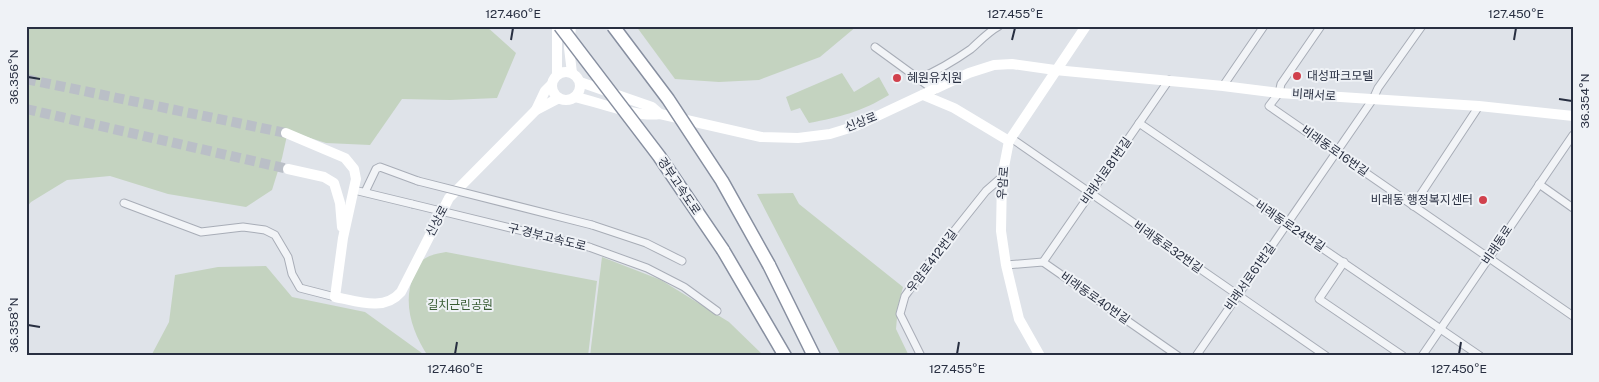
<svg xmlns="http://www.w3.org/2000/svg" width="1599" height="382" font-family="'Public Sans','Noto Sans KR',sans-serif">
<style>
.green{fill:#c4d3c0}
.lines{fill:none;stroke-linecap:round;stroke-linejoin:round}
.secondary-tunnel{stroke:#babfc7;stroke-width:10;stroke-dasharray:10 5;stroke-linecap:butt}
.street-casing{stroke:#a8adb7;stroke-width:9}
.highway-casing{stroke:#878fa0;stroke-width:15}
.street{stroke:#f2f4f7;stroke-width:7}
.secondary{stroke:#fff;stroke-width:10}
.highway{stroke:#fff;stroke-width:12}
.street-bridge-casing{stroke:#a8adb7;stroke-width:9;stroke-linecap:butt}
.highway-bridge-casing{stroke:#878fa0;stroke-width:15;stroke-linecap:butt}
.street-bridge{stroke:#f2f4f7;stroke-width:7}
.highway-bridge{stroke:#fff;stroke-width:12}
.ticks{fill:none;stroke:#282f41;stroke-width:2}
.poi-dot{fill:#d1414d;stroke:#eff2f6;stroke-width:2}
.labels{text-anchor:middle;stroke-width:4;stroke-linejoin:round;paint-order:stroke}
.poi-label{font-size:12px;fill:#282f41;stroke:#eff2f6;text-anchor:start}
.street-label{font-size:12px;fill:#282f41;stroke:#eff2f6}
.park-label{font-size:12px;fill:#3a5d35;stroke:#eff2f6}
.neatline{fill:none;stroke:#282f41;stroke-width:2}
.ticks-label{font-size:12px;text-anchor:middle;fill:#282f41}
</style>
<rect width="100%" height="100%" fill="#dfe3e9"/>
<g class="green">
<polygon points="26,26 486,26 516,53 497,98 450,100 402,99 370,145 326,143 288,131 282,158 272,190 246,207 168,194 110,176 67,180 31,202 26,208"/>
<polygon points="636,26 857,26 820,57 759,80 719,82 675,79"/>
<path d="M 842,73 L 854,92 L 879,77 L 889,95 C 861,112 840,117 809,123 L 800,108 L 791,111 L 786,97 Z"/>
<polygon points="793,193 799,204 903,287 898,306 896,329 909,356 841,356 757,194"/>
<path d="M 446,252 L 597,281 L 588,356 L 428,356 C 412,332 402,302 414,275 C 416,270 419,262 424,259 C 430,255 439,253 446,252 Z"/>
<polygon points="602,257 661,280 729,322 764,356 590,356"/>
<polygon points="266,266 292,297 365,312 426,356 151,356 169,322 175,275 218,267"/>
</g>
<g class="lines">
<g class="secondary-tunnel">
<polyline points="26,79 286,133"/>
<polyline points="26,109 288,169"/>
</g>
<defs>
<g id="street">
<polyline points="1321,26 1281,84 1279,93 1269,106 1573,316"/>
<polyline points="875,47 934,90"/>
<path d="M 918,79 C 937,71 954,61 971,49 C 980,41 988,32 999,26"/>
<polyline points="1223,86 1264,26"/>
<polyline points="1139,123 1480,356"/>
<polyline points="1011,138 1326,356"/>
<polyline points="1539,184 1573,208"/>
<polyline points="354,190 412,204"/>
<polyline points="365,192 376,169 380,167 418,181"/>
<polyline points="124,203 201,232 243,227 265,230 275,235 288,257 292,274 300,288 335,297"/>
<polyline points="1413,206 1479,106"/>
<polyline points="592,225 646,243 682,261"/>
<polyline points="589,247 647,268 684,287 717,311"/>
<polyline points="1043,262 1169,80"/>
<polyline points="1344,262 1319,299 1403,356"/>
<polyline points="1006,265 1043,262 1178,356"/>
<polyline points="921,356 900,314 905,296 931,260 986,191 1002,177"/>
<polyline points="1196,356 1373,99 1378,88 1422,26"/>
<polyline points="1422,356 1573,135"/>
</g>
<g id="highway">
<polyline points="723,250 785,356"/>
<polyline points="769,265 814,356"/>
</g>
</defs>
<use href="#street" class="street-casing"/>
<use href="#highway" class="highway-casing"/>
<use href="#street" class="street"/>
<g class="secondary">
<polyline points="557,26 557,75"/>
<polyline points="571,26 569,48 572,73"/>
<circle cx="566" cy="86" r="14"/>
<polyline points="580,82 652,107 660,114"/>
<polyline points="923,95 954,108 1009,141"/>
<path d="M 575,97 C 599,102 636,118 660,114 L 761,137 L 798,138 L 830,134 L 856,126 L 969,73 L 994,65 L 1012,64 L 1055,70 L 1223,86 L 1279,93 L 1479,106 L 1573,116"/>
<polyline points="536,110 545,91 551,85"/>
<path d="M 286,133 L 345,158 L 354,169 L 356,179 L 343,238 L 335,297 C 357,301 384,312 401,292 L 449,198 L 536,110 L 559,98"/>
<polyline points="288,169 324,177 334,183 340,203 342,227"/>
<polyline points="1040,356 1019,319 1006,265 1001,231 1002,177 1009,141 1086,26"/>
</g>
<use href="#highway" class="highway"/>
<defs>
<g id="street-bridge">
<polyline points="418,181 592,225"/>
<polyline points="412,204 589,247"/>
</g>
<g id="highway-bridge">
<polyline points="560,26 659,156 723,250"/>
<polyline points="613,26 668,99 722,181 769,265"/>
</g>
</defs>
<use href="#street-bridge" class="street-bridge-casing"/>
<use href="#highway-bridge" class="highway-bridge-casing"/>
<use href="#street-bridge" class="street-bridge"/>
<use href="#highway-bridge" class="highway-bridge"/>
</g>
<path class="ticks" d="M 511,40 L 513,28M 1012,40 L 1015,28M 1514,40 L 1516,28M 28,77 L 40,79M 1559,99 L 1572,101M 28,325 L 40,327M 455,354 L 457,342M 957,354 L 959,342M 1459,354 L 1461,342"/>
<g class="poi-dot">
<circle cx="1297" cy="76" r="5"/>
<circle cx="897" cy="78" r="5"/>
<circle cx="1483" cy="200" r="5"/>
</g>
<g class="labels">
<g class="poi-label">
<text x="1307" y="80">대성파크모텔</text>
<text x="907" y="82">혜원유치원</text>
<text x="1473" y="204" text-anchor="end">비래동 행정복지센터</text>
</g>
<g class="street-label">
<text transform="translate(1314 95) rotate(4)" y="4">비래서로</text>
<text transform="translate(861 122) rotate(-21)" y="4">신상로</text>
<text transform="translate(1335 151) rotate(35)" y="4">비래동로16번길</text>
<text transform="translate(1106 171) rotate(-55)" y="4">비래서로81번길</text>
<text transform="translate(1003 183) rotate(-85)" y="4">우암로</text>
<text transform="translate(679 186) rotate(56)" y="4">경부고속도로</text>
<text transform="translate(437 221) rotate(-62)" y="4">신상로</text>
<text transform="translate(1290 226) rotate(34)" y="4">비래동로24번길</text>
<text transform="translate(547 237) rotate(14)" y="4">구 경부고속도로</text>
<text transform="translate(1497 245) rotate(-56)" y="4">비래동로</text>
<text transform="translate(1168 247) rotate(35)" y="4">비래동로32번길</text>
<text transform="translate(932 261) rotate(-53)" y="4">우암로412번길</text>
<text transform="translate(1250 277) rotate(-55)" y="4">비래서로61번길</text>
<text transform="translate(1095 298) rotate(35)" y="4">비래동로40번길</text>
</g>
<g class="park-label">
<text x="460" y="309">길치근린공원</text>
</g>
</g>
<rect width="1599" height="382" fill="none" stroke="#eff2f6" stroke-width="55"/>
<rect x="28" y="28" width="1544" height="326" class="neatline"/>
<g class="ticks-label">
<text x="513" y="18">127.460°E</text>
<text x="1015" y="18">127.455°E</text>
<text x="1516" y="18">127.450°E</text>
<text transform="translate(14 77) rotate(-90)" y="4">36.356°N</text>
<text transform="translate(1585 101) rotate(-90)" y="4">36.354°N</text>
<text transform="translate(14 325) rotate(-90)" y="4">36.358°N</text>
<text x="455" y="373">127.460°E</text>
<text x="957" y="373">127.455°E</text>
<text x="1459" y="373">127.450°E</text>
</g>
</svg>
